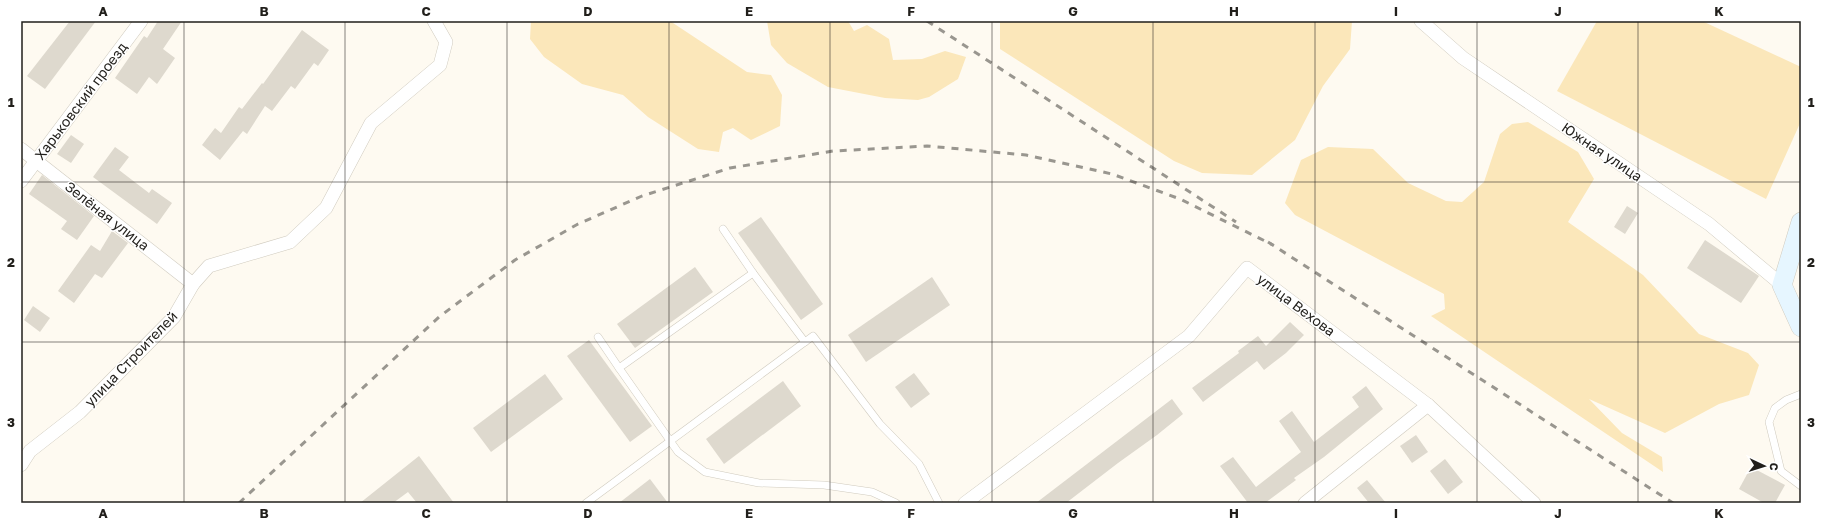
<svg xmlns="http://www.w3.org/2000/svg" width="1822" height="524" font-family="'Golos Text',sans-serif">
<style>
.green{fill:#fbe7ba}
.building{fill:#ded9ce}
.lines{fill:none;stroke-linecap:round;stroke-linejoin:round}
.lane-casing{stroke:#d0cbbf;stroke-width:8}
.street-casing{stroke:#d0cbbf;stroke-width:14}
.secondary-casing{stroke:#d0cbbf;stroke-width:20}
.lane{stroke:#fff;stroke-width:7}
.street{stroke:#fff;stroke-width:13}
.secondary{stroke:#e6f6ff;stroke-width:19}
.rail{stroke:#99968f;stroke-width:3;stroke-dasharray:7 7;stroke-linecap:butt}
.grid{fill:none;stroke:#211f1b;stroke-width:1;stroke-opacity:0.55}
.labels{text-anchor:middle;stroke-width:3;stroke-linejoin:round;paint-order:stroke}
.street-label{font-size:14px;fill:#211f1b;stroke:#fff}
.neatline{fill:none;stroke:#211f1b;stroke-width:1.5}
.grid-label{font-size:13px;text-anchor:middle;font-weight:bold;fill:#211f1b}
</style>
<rect width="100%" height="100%" fill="#fefaf1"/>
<g class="green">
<polygon points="531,21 670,21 747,72 771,75 782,95 780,126 751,140 733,128 723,132 719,152 698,149 648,117 623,95 582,84 544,57 530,39"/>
<polygon points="767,21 848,21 854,31 867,25 889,39 893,60 922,59 945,51 966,57 958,79 929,97 918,100 885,98 828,87 787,63 771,45"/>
<polygon points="1000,21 1352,21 1350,49 1323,86 1295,140 1252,175 1202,173 1174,161 1000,49"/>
<polygon points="1597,21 1702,21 1801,67 1801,121 1766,199 1557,91"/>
<polygon points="1528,122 1578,152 1594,179 1568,222 1643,275 1699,334 1748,353 1759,365 1749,395 1719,404 1665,433 1589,399 1622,433 1662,457 1663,472 1431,316 1445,309 1444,294 1295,215 1285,203 1301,160 1328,147 1373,149 1408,183 1446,201 1462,202 1484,182 1500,134 1512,124"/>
</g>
<g class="building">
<polygon points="70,21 96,21 45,89 27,76"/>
<polygon points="158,21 182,21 163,49 175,58 157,84 149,77 137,94 115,78 144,36 147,38"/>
<polygon points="302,30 329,50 318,66 314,63 295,89 291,86 272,111 265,106 247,134 243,131 220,160 202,145 215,128 221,133 239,107 242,109 262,83 263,84"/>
<polygon points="71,135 84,144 71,163 57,154"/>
<polygon points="115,147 129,157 119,170 149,193 152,189 172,203 157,224 93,177"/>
<polygon points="42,175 94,216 77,240 61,229 67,221 29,194"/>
<polygon points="1627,206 1638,213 1625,234 1614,227"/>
<polygon points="761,217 823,304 801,320 738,233"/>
<polygon points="112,231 128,243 102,278 95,274 74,303 58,291 91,245 100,251"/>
<polygon points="1705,240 1759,276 1741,303 1687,268"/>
<polygon points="695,267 713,292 635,348 617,324"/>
<polygon points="932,277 950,305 866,362 848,335"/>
<polygon points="33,306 50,318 40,332 24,320"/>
<polygon points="1290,322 1304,335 1286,353 1264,370 1257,361 1203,402 1192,388 1239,353 1238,351 1258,336 1266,346"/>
<polygon points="589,340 652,426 630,442 567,356"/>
<polygon points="914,373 930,394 911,408 895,387"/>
<polygon points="545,374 563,399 491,452 473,428"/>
<polygon points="783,381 801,406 724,464 706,439"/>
<polygon points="1366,386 1383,409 1324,457 1294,478 1296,480 1265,503 1248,503 1220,466 1233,457 1256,487 1301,452 1279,421 1292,411 1314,442 1359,407 1352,397"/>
<polygon points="1172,399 1183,414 1157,435 1118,463 1066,503 1036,503"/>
<polygon points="1416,435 1428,452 1412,463 1400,446"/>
<polygon points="419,456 454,503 417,503 408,492 393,503 360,503"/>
<polygon points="1445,459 1463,482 1448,494 1430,471"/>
<polygon points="1751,467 1785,485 1775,503 1764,503 1739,489"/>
<polygon points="650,479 668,503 619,503"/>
<polygon points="1367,480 1386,503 1369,503 1357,488"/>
</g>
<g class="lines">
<defs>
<g id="lane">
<polyline points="723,229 753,273"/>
<polyline points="598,337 619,368"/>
<polyline points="805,342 753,273 619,368 678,452 705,472 759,483 824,485 872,492 896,503"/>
<polyline points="1801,394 1786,400 1775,408 1769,422 1781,471 1801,486"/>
<polyline points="586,503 813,336 880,424 919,464 939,503"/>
</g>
<g id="street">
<polyline points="1421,21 1463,58 1709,224 1782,285"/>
<polyline points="21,149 193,284"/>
<polyline points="21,181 141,21"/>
<polyline points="21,465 30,451 80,412 174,317 193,284 209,266 290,242 326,208 371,123 440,65 446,42 434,21"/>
<polyline points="965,503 1189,336 1247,268 1428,405 1534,503"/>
<polyline points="1305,503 1428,405"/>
</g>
<polyline id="secondary" points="1801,222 1782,285 1801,327"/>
</defs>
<use href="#lane" class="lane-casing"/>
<use href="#street" class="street-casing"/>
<use href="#secondary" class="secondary-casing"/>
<use href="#lane" class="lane"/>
<use href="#street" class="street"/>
<use href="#secondary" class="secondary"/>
<g class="rail">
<polyline points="927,21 1236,222"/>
<polyline points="1268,242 1673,503"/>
<polyline points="239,503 439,317 515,260 578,224 642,196 730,168 833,151 927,146 1026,155 1112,174 1180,199 1273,245"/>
</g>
</g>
<path class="grid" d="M 184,21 L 184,503M 345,21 L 345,503M 507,21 L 507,503M 669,21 L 669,503M 830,21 L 830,503M 992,21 L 992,503M 1153,21 L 1153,503M 1315,21 L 1315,503M 1477,21 L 1477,503M 1638,21 L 1638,503M 21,182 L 1801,182M 21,342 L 1801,342"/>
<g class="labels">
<g class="street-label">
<text transform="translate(81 101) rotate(-53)" y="5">Харьковский проезд</text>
<text transform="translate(1602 152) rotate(34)" y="5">Южная улица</text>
<text transform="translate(107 216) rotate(38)" y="5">Зелёная улица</text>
<text transform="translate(1296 305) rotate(37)" y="5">улица Вехова</text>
<text transform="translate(131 359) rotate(-46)" y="5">улица Строителей</text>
</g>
</g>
<rect width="1822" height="524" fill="none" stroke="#ffffff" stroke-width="44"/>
<g transform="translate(1764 466) rotate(94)" stroke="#ffffff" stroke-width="3" paint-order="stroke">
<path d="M0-3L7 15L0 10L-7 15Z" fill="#211f1b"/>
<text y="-6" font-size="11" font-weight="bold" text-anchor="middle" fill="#211f1b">С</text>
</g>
<rect x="22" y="22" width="1778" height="480" class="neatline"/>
<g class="grid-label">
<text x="103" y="16">A</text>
<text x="264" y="16">B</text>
<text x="426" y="16">C</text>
<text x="588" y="16">D</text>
<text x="749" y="16">E</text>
<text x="911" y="16">F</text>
<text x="1073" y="16">G</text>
<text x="1234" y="16">H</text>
<text x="1396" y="16">I</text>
<text x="1558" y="16">J</text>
<text x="1719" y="16">K</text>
<text x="11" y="107">1</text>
<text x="1811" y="107">1</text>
<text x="11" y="267">2</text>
<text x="1811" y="267">2</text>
<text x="11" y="427">3</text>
<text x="1811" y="427">3</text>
<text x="103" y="518">A</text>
<text x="264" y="518">B</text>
<text x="426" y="518">C</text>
<text x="588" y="518">D</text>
<text x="749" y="518">E</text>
<text x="911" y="518">F</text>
<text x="1073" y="518">G</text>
<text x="1234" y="518">H</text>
<text x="1396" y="518">I</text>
<text x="1558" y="518">J</text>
<text x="1719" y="518">K</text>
</g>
</svg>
